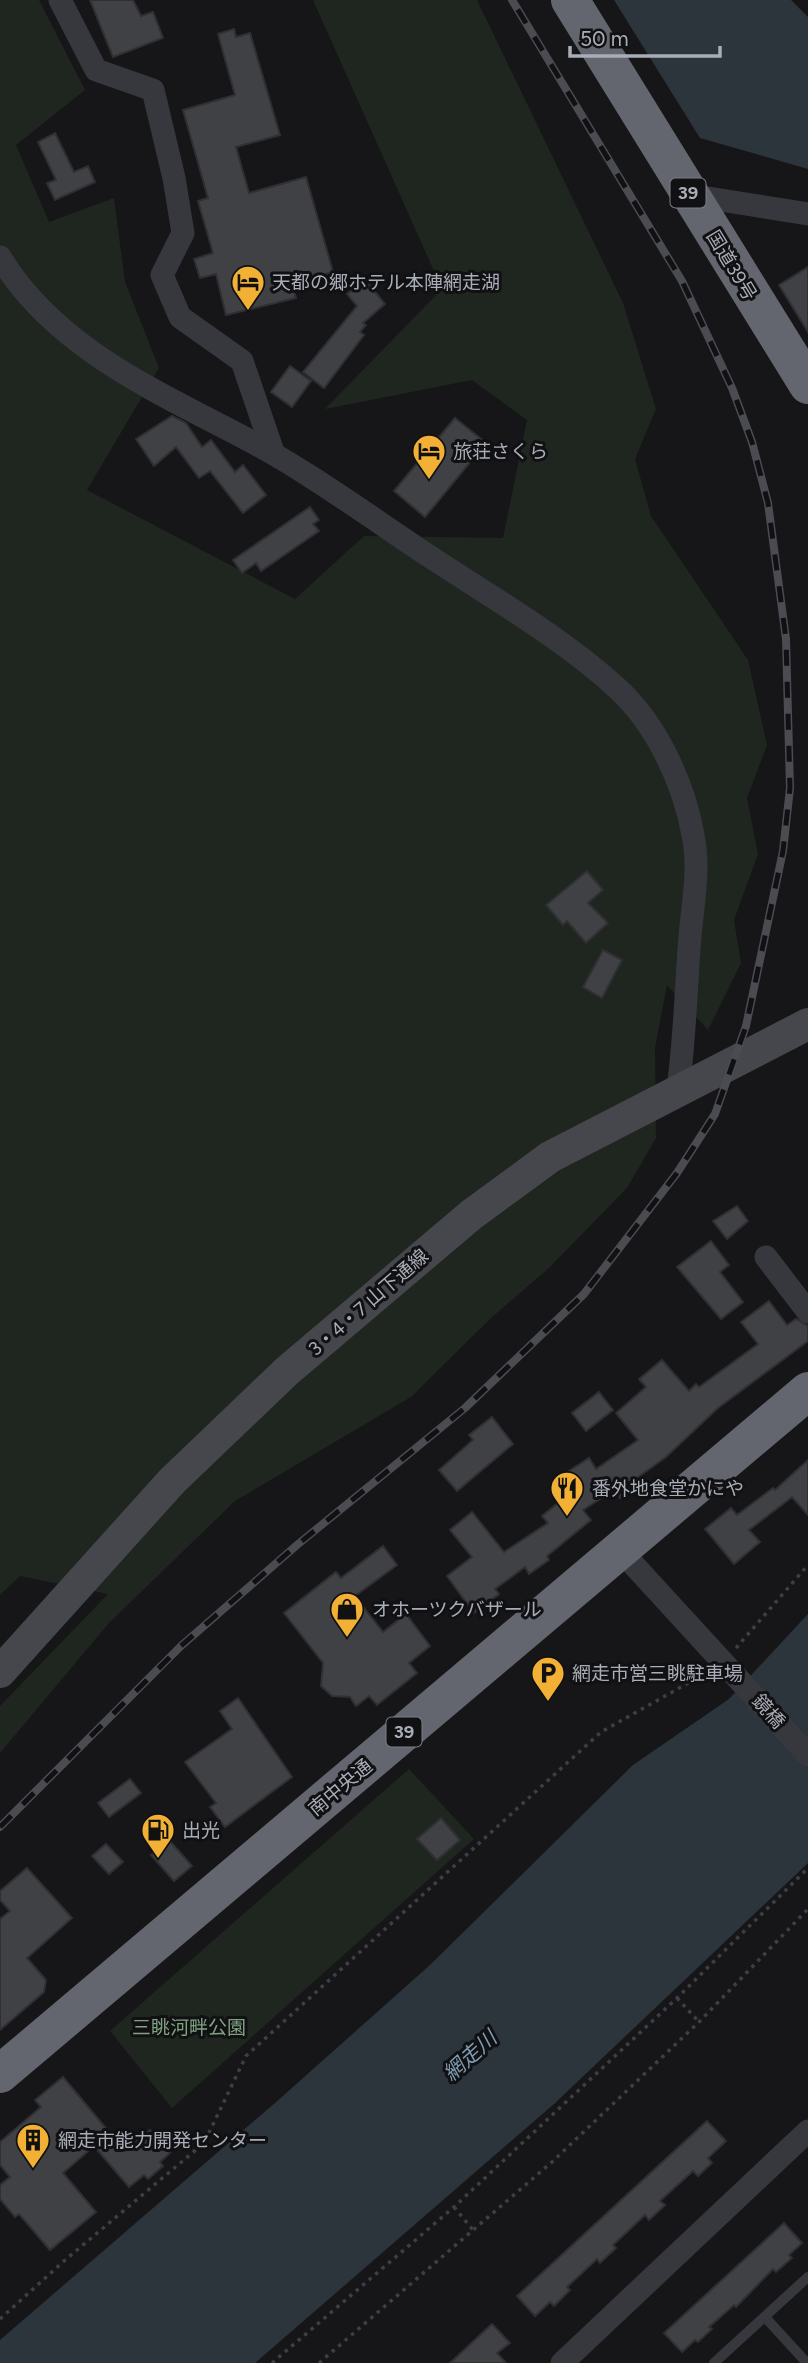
<svg xmlns="http://www.w3.org/2000/svg" width="808" height="2363" font-family="Figtree,'Noto Sans JP',sans-serif">
<style>
.green{fill:#1e261f}
.water{fill:#2c353c}
.building{fill:#404145;stroke:#303034;stroke-width:2}
.lines{fill:none;stroke-linecap:round;stroke-linejoin:round}
.path{stroke:#3d3f44;stroke-width:3.5;stroke-dasharray:3.5 5;stroke-linecap:butt}
.lane{stroke:#37383d;stroke-width:10}
.street{stroke:#37383d;stroke-width:23}
.secondary{stroke:#45474d;stroke-width:32}
.highway{stroke:#63666e;stroke-width:38}
.rail-casing{stroke:#4a4c52;stroke-width:8}
.rail{stroke:#111113;stroke-width:5;stroke-dasharray:16;stroke-linecap:butt}
.labels{text-anchor:middle;stroke-width:6;stroke-linejoin:round;paint-order:stroke}
.shield{fill:#111113;stroke:#7b7e86;stroke-width:2}
.shield-label{font-size:18px;font-weight:bold;fill:#a8adb8}
.street-label{font-size:19px;fill:#a8adb8;stroke:#111113}
.poi-label{font-size:19px;fill:#a8adb8;stroke:#111113;text-anchor:start}
.park-label{font-size:19px;fill:#7fa381;stroke:#111113}
.water-label{font-size:21px;font-style:italic;fill:#7f9bb3;stroke:#111113}
</style>
<rect width="100%" height="100%" fill="#161618"/>
<g class="green">
<polygon points="0,0 39,0 85,90 16,145 49,222 114,198 125,282 159,368 87,490 295,599 364,536 503,538 527,420 472,380 325,409 442,289 313,0 477,0 623,303 656,409 635,459 651,516 748,660 767,745 747,798 758,854 734,920 741,963 708,1030 667,985 655,1048 656,1138 627,1188 549,1268 491,1318 411,1397 235,1501 109,1623 0,1753 0,1706 108,1594 20,1576 0,1595"/>
<polygon points="409,1769 474,1839 172,2108 110,2031"/>
</g>
<g class="water">
<polygon points="614,0 791,0 808,17 808,169 700,138"/>
<polygon points="808,1614 808,1863 554,2104 255,2363 0,2363 0,2340 275,2103 430,1965 633,1765 729,1699"/>
</g>
<g class="building">
<polygon points="90,0 133,0 141,16 153,12 163,38 113,57"/>
<polygon points="234,29 236,37 250,33 280,135 236,147 249,193 306,177 333,272 292,283 296,298 226,315 216,274 200,278 194,259 213,253 198,201 208,198 183,110 235,95 218,34"/>
<polygon points="55,133 74,172 88,166 95,182 55,200 47,183 56,180 38,142"/>
<polygon points="808,267 808,332 779,285"/>
<polygon points="365,280 385,304 363,323 366,325 360,332 364,335 324,388 303,372 357,306 347,294"/>
<polygon points="290,366 311,381 292,407 271,392"/>
<polygon points="172,416 186,423 202,447 211,440 235,472 243,465 266,495 243,513 210,471 199,478 176,447 154,466 136,439"/>
<polygon points="455,418 486,443 425,517 394,491"/>
<polygon points="310,507 319,520 313,524 319,531 261,571 256,563 242,573 233,560"/>
<polygon points="587,871 603,890 588,903 608,923 586,943 567,921 563,925 546,905"/>
<polygon points="603,950 622,960 602,998 583,987"/>
<polygon points="737,1206 748,1221 727,1239 713,1221"/>
<polygon points="711,1241 729,1265 720,1272 743,1302 721,1319 677,1267"/>
<polygon points="769,1301 787,1325 796,1319 808,1326 808,1341 718,1408 666,1457 634,1480 638,1485 620,1498 614,1490 583,1510 591,1520 547,1556 549,1560 529,1574 525,1567 495,1589 499,1594 474,1613 447,1576 472,1557 450,1530 472,1512 504,1552 548,1523 542,1516 579,1486 569,1471 589,1458 596,1469 638,1440 616,1413 646,1387 639,1379 662,1360 689,1391 696,1384 699,1387 758,1344 741,1322"/>
<polygon points="599,1392 613,1410 586,1431 572,1413"/>
<polygon points="492,1417 513,1444 457,1491 439,1470 473,1440 469,1435"/>
<polygon points="808,1460 808,1515 792,1497 749,1530 760,1542 734,1564 705,1529 731,1508 737,1515 773,1488 775,1490"/>
<polygon points="383,1546 397,1565 355,1596 383,1632 406,1614 430,1646 409,1663 417,1673 377,1705 369,1696 356,1706 350,1697 332,1696 321,1686 323,1663 284,1613 336,1572 341,1578"/>
<polygon points="238,1698 292,1777 225,1827 210,1807 216,1803 185,1762 232,1729 220,1711"/>
<polygon points="130,1779 141,1793 109,1817 98,1803"/>
<polygon points="441,1818 460,1840 437,1860 417,1839"/>
<polygon points="168,1839 192,1866 174,1881 151,1855"/>
<polygon points="106,1844 123,1862 109,1874 92,1856"/>
<polygon points="27,1868 72,1918 27,1958 46,1980 44,1992 0,2030 0,1919 10,1911 0,1900 0,1891"/>
<polygon points="63,2077 125,2151 150,2130 170,2153 160,2162 163,2166 148,2179 144,2175 129,2187 94,2146 63,2173 96,2212 50,2250 19,2214 15,2217 0,2199 0,2185 10,2177 0,2165 0,2142 41,2107 35,2100"/>
<polygon points="707,2121 726,2141 708,2158 712,2163 698,2176 693,2171 660,2201 665,2205 649,2220 645,2215 613,2245 616,2248 600,2263 597,2259 567,2287 570,2290 554,2306 550,2302 535,2316 517,2296"/>
<polygon points="784,2223 802,2243 789,2255 792,2258 776,2272 773,2269 736,2307 734,2305 709,2327 712,2329 698,2342 695,2340 682,2352 664,2333"/>
<polygon points="492,2324 510,2343 497,2353 506,2363 450,2363"/>
</g>
<g class="lines">
<g class="path">
<polyline points="736,1648 808,1565"/>
<polyline points="677,1998 699,2022"/>
<polyline points="454,2207 473,2230"/>
<polyline points="0,2319 64,2261 204,2143 246,2056 601,1732 706,1673"/>
<polyline points="272,2363 454,2207 677,1998 808,1868"/>
<polyline points="319,2363 552,2162 699,2022 808,1909"/>
</g>
<g class="lane">
<polyline points="765,2317 807,2363"/>
<polyline points="714,2363 808,2277"/>
</g>
<g class="street">
<polyline points="60,0 96,70 153,90 174,178 183,233 162,275 180,317 242,361 273,452"/>
<polyline points="689,195 808,214"/>
<path d="M 0,257 C 53,345 151,389 239,435 C 305,469 367,515 429,556 C 491,597 564,639 618,689 C 657,725 684,784 693,835 C 700,869 693,902 690,936 C 686,987 685,1038 678,1089"/>
<polyline points="766,1257 808,1312"/>
<polyline points="620,1550 808,1755"/>
<polyline points="562,2363 808,2131"/>
</g>
<polyline class="secondary" points="0,1672 172,1481 287,1371 471,1215 550,1157 808,1024"/>
<g class="highway">
<polyline points="570,0 808,385"/>
<polyline points="0,2074 808,1391"/>
</g>
<defs>
<polyline id="rail" points="0,1827 181,1646 297,1545 465,1408 584,1294 677,1173 715,1114 746,1026 783,851 790,788 786,639 768,503 752,442 732,388 682,281 512,0"/>
</defs>
<use href="#rail" class="rail-casing"/>
<use href="#rail" class="rail"/>
</g>
<defs>
<symbol id="hotel-pin" viewBox="-11 -11 22 30"><path d="M0 17L-7.5 6A9.5 9.5 0 1 1 7.5 6Z" fill="#f2b134" stroke="#111113"/><path d="M-6-4.5h1.5V1H6V5H4.5V3h-9V5H-6ZM-4 0a1.8 1.8 0 1 1 3.6 0ZM.5 0V-2.5h3Q6-2.5 6 0Z" fill="#111"/></symbol>
<symbol id="restaurant-pin" viewBox="-11 -11 22 30"><path d="M0 17L-7.5 6A9.5 9.5 0 1 1 7.5 6Z" fill="#f2b134" stroke="#111113"/><path d="M-5-6h1v4h1v-4h1v4h1v-4h1v5L-1.5 .5V6h-2V.5L-5-1ZM5-6V6H3V1.5H1.5Q1.5-4 5-6Z" fill="#111"/></symbol>
<symbol id="shop-pin" viewBox="-11 -11 22 30"><path d="M0 17L-7.5 6A9.5 9.5 0 1 1 7.5 6Z" fill="#f2b134" stroke="#111113"/><path d="M-5-2.5h2.3a2.7 3.5 0 0 1 5.4 0H5L5.5 6h-11ZM-1.5-2.5h3a1.5 2.3 0 0 0-3 0Z" fill="#111"/></symbol>
<symbol id="parking-pin" viewBox="-11 -11 22 30"><path d="M0 17L-7.5 6A9.5 9.5 0 1 1 7.5 6Z" fill="#f2b134" stroke="#111113"/><path d="M-3.5-5.5H1a3.5 3.5 0 0 1 0 7H-1V5.5H-3.5ZM-1-3.4V-.6H.8a1.4 1.4 0 0 0 0-2.8Z" fill="#111"/></symbol>
<symbol id="fuel-pin" viewBox="-11 -11 22 30"><path d="M0 17L-7.5 6A9.5 9.5 0 1 1 7.5 6Z" fill="#f2b134" stroke="#111113"/><path d="M-5.5-6h7V0h2V4h1.3V-2.5L3-4.5l.8-.8L6-3V5H2.5V1h-1V6h-7ZM-4.2-4.7v3.2H.2V-4.7Z" fill="#111"/></symbol>
<symbol id="building-pin" viewBox="-11 -11 22 30"><path d="M0 17L-7.5 6A9.5 9.5 0 1 1 7.5 6Z" fill="#f2b134" stroke="#111113"/><path d="M-4-6H4V6H1V3H-1V6H-4ZM-2.5-4.3h1.7v1.8h-1.7ZM.8-4.3h1.7v1.8H.8ZM-2.5-1h1.7V.8h-1.7ZM.8-1h1.7V.8H.8Z" fill="#111"/></symbol>
</defs>
<g fill-rule="evenodd">
<use href="#hotel-pin" x="229" y="263" width="38" height="52"/>
<use href="#hotel-pin" x="410" y="432" width="38" height="52"/>
<use href="#restaurant-pin" x="548" y="1469" width="38" height="52"/>
<use href="#shop-pin" x="328" y="1590" width="38" height="52"/>
<use href="#parking-pin" x="529" y="1654" width="38" height="52"/>
<use href="#fuel-pin" x="139" y="1811" width="38" height="52"/>
<use href="#building-pin" x="14" y="2121" width="38" height="52"/>
</g>
<g class="labels">
<g class="shield">
<rect x="670.5" y="178.5" width="35" height="29" rx="5"/>
<rect x="386.5" y="1717.5" width="35" height="29" rx="5"/>
</g>
<g class="shield-label">
<text x="688" y="199">39</text>
<text x="404" y="1738">39</text>
</g>
<g class="street-label">
<text transform="translate(732 265) rotate(59)" y="7">国道39号</text>
<text transform="translate(368 1302) rotate(-41)" y="7">3・4・7 山下通線</text>
<text transform="translate(769 1711) rotate(49)" y="7">鏡橋</text>
<text transform="translate(340 1787) rotate(-40)" y="7">南中央通</text>
</g>
<g class="poi-label">
<text x="272" y="289">天都の郷ホテル本陣網走湖</text>
<text x="453" y="458">旅荘さくら</text>
<text x="592" y="1495">番外地食堂かにや</text>
<text x="372" y="1616">オホーツクバザール</text>
<text x="572" y="1680">網走市営三眺駐車場</text>
<text x="182" y="1837">出光</text>
<text x="58" y="2147">網走市能力開発センター</text>
</g>
<g class="park-label">
<text x="189" y="2034">三眺河畔公園</text>
</g>
<g class="water-label">
<text transform="translate(470 2056) rotate(-42)" y="7">網走川</text>
</g>
</g>
<path d="M570 46v10h150v-10" fill="none" stroke="#a8adb8" stroke-width="3.5"/>
<text x="580" y="46" font-size="21" fill="#a8adb8" stroke="#111113" stroke-width="5" paint-order="stroke">50 m</text>
</svg>
